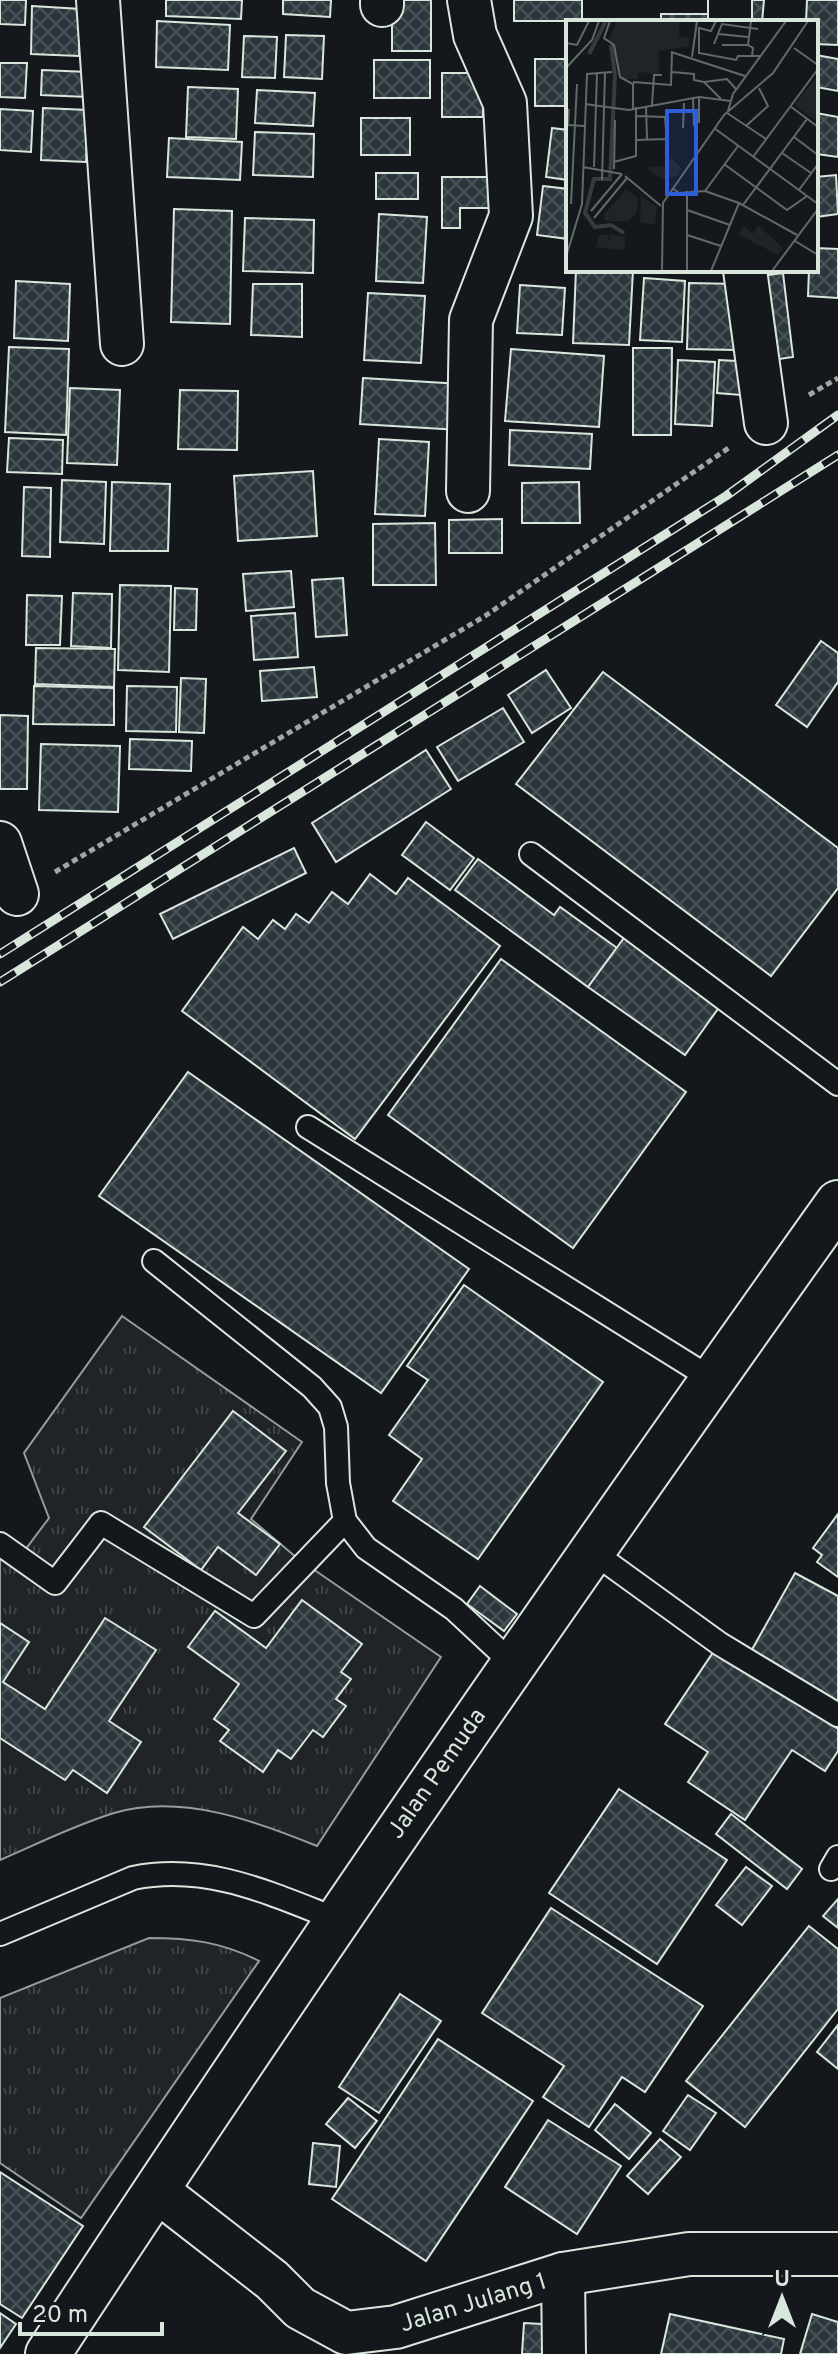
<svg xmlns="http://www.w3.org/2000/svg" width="838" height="2354" font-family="Overpass,sans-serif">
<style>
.grass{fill:url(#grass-tufts);stroke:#939e99;stroke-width:2}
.building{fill:url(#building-cross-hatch);stroke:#d8e6dc;stroke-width:2}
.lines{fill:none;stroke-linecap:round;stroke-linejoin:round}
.lane-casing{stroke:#d8e6dc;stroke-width:26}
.street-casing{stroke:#d8e6dc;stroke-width:46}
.primary-casing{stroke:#d8e6dc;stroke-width:48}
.path{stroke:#9da8a2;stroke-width:5;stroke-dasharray:6 4;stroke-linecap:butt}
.lane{stroke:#14181c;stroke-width:22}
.street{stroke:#14181c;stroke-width:42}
.primary{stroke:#14181c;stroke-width:44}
.rail-casing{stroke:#d8e6dc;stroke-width:9}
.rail{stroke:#14181c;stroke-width:6;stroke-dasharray:18;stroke-linecap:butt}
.labels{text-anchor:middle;stroke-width:6;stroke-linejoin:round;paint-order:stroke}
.street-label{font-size:24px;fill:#d8e6dc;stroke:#14181c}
.inset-river{fill:none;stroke:#363b3e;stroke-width:4}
.inset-road{fill:none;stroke:#626a69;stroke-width:2}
.view{fill:#305dd8;fill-opacity:0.15;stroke:#305dd8;stroke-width:4}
.inset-edge{fill:none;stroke:#d8e6dc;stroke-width:4}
</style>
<defs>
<pattern id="grass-tufts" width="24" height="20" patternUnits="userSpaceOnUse" patternTransform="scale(2)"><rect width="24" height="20" fill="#202428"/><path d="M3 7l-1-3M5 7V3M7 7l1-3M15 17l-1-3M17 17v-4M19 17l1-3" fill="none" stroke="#404447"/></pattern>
<pattern id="building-cross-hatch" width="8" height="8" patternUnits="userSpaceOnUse" patternTransform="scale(2)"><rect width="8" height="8" fill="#2c363c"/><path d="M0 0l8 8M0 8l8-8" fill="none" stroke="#4a5358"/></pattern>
</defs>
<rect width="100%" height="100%" fill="#14181c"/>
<g class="grass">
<path d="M 122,1316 L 302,1442 L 251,1519 L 297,1558 L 441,1657 L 317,1846 C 256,1821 180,1793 114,1813 C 75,1825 37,1844 0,1860 L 0,1543 L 19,1558 L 49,1518 L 24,1453 Z"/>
<path d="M 149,1938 C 190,1938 222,1942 259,1961 L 81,2218 L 0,2163 L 0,1998 Z"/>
</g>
<g class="building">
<polygon points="0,0 26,0 25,25 0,24"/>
<polygon points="166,0 242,0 241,19 166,16"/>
<polygon points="283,0 331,0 330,17 283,14"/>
<rect x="392" y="0" width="39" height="51"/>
<rect x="514" y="0" width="68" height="21"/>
<polygon points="741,0 764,0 762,22 739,22"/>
<polygon points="807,0 838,0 838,45 816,44 816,22 806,22"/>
<polygon points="32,6 81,9 79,56 31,54"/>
<rect x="661" y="14" width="50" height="8"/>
<polygon points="157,21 230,25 228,70 156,67"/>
<polygon points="286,35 324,36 322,79 284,77"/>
<polygon points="244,36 277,37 275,78 242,77"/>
<polygon points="816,55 838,59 838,91 816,87"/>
<rect x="535" y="59" width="33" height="47"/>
<rect x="374" y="60" width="56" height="38"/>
<polygon points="0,63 27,63 25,98 0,97"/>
<polygon points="42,70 88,72 87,97 41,95"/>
<rect x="442" y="73" width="41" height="44"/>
<polygon points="188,87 238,89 236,139 186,137"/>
<polygon points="257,90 315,93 313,126 255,123"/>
<polygon points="43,108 88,110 86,162 41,160"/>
<polygon points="0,109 33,111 31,152 0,150"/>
<polygon points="816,113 838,117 838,157 816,154"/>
<rect x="361" y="118" width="49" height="37"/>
<polygon points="552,128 568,130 568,180 546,177"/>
<polygon points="255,132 314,134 313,177 253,175"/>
<polygon points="169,138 242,142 240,180 167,177"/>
<rect x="376" y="173" width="42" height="26"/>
<polygon points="836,175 838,214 816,217 816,177"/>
<polygon points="442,177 503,177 503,208 460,208 460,228 442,228"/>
<polygon points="543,186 568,189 568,239 537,235"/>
<polygon points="174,209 232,211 230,324 171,322"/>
<polygon points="379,214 427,217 423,283 376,281"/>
<polygon points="245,218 314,220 313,273 243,271"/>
<polygon points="816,248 838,249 838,298 808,296 809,270 816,270"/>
<polygon points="576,270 633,270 629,345 573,343"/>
<polygon points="783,273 793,357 772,360 762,276"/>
<polygon points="644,278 685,281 682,342 640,340"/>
<polygon points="16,281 70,284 68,341 14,338"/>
<polygon points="689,283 737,284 736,350 687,349"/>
<polygon points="253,284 302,284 302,337 251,335"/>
<polygon points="520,285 565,288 562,335 517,333"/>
<polygon points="368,293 425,296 421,363 364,360"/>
<polygon points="9,347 69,349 66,435 5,432"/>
<polygon points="633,348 672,348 671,435 633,435"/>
<polygon points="511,349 604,356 599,427 505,421"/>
<polygon points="678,360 715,362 712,426 675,424"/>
<polygon points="719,360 755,362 753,396 717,393"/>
<polygon points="363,378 461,384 459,430 360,424"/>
<polygon points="70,388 120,390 117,465 67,463"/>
<polygon points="180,390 238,391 237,450 178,449"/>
<polygon points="510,430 592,434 590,469 509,465"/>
<polygon points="9,438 63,440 62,474 7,472"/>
<polygon points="379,439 429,442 425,516 375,514"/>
<polygon points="313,471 317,536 238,541 234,476"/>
<polygon points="62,480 106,482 104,544 60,542"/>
<polygon points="112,482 170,484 168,551 110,551"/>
<polygon points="579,482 580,523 522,523 522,483"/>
<polygon points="24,487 51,488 50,557 22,556"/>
<polygon points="502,519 502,553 449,553 449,520"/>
<polygon points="435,523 436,585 373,585 373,524"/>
<polygon points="291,571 294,607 246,611 243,574"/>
<polygon points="343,578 347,635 316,637 312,580"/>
<polygon points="120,585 171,586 169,672 118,670"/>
<polygon points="175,588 197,589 196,630 174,630"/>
<polygon points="73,593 112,594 111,648 71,646"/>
<polygon points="27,595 62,596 60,645 26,645"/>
<polygon points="295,613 298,657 254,660 251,616"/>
<polygon points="821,641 838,653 838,682 807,727 776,705"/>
<polygon points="36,648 115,649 114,687 35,684"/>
<polygon points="314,667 317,697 262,701 260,671"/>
<polygon points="546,670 571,708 532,733 508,695"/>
<polygon points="603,672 838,848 838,888 771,976 516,784"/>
<polygon points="181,678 206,679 204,733 179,732"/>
<polygon points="34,686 114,688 114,725 33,724"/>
<polygon points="127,686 177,687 176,732 126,731"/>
<polygon points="503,708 524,742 458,781 437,747"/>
<polygon points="0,715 28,716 27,789 0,789"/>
<polygon points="130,739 192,741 191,771 129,769"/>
<polygon points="41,744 120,746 118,812 39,810"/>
<polygon points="426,750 451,789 336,862 312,823"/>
<polygon points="426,822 474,858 450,890 402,855"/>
<polygon points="294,848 306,873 173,939 160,914"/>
<polygon points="478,859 554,915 560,907 617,948 588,987 455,890"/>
<polygon points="370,874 396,894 408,878 500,946 355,1139 182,1011 243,927 258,939 273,920 285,929 296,914 309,923 332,892 348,904"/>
<polygon points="624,938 720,1006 685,1055 588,987"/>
<polygon points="501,959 686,1092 573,1248 388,1115"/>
<polygon points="188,1072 469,1269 381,1393 99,1196"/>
<polygon points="464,1285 603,1382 478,1559 393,1501 422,1459 389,1435 428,1380 407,1366"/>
<polygon points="233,1411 286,1451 238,1513 280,1544 256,1575 218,1547 201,1570 144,1527"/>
<polygon points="838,1514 838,1577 817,1562 822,1555 813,1548"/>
<polygon points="795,1573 838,1596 838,1702 750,1653"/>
<polygon points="480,1586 517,1614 504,1631 467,1604"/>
<polygon points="302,1600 362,1644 341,1672 351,1679 336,1699 346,1706 323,1737 313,1730 291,1759 278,1750 263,1772 220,1741 229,1730 214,1719 239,1684 188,1647 215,1611 266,1648"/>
<polygon points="105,1618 156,1650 109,1721 141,1742 107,1793 73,1770 65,1780 0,1738 0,1623 29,1642 3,1682 45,1709"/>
<polygon points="716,1648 838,1729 838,1751 825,1771 792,1750 745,1820 688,1782 708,1752 665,1724"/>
<polygon points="619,1789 727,1860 657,1964 549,1893"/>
<polygon points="731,1814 802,1869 787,1889 716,1834"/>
<polygon points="746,1867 772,1886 742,1925 716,1905"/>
<polygon points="838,1899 838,1928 823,1916"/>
<polygon points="551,1908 703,2006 645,2092 622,2077 589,2127 543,2097 564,2066 482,2013"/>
<polygon points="809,1926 838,1949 838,2009 745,2127 686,2081"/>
<polygon points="400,1994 441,2021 379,2113 339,2087"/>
<polygon points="838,2025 838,2069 817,2052"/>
<polygon points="438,2039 533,2101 426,2261 332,2199"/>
<polygon points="688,2095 716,2113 690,2150 663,2131"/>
<polygon points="348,2098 377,2121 355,2148 326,2124"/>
<polygon points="615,2104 651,2133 629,2159 595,2130"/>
<polygon points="548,2120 621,2166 577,2234 505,2187"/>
<polygon points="660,2139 681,2157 648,2194 627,2176"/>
<polygon points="313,2143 340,2146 336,2187 309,2184"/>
<polygon points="0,2172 83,2226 22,2318 0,2304"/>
<polygon points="0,2313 16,2324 0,2348"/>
<polygon points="670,2314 784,2339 781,2354 661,2354"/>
<polygon points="812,2314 838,2322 838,2354 800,2354"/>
<polygon points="524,2323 559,2325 558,2354 522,2354"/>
</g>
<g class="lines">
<defs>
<g id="lane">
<polyline points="531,854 838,1084"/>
<polyline points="308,1127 712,1379"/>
<polyline points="154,1261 312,1387 330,1407 336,1427 338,1483 345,1521 366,1548 454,1609 512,1663"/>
<polyline points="0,1544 55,1583 101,1523 254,1616 345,1521"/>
<polyline points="590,1550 720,1644 838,1715"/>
<polyline points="831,1869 838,1857"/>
<path d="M 0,1934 L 133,1878 C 206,1863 269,1893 336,1919"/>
</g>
<g id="street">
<polyline points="98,0 122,344"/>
<polyline points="382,5 382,0"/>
<polyline points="730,22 730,0"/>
<polyline points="745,270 766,423"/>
<polyline points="468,491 471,320 511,216 505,103 475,35 469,0"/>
<polyline points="0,843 17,894"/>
<polyline points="156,2190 272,2280 300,2308 346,2333 396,2327 563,2274 689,2254 838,2254"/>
<polyline points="563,2274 564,2354"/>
</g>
<path id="primary" d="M 48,2354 C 303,1964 568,1582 838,1203"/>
</defs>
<use href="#lane" class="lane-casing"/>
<use href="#street" class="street-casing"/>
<use href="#primary" class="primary-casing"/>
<g class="path">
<polyline points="809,395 838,378"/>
<polyline points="55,872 485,616 730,447"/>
</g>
<use href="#lane" class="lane"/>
<use href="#street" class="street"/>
<use href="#primary" class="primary"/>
<defs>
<g id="rail">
<polyline points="0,954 726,496 838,415"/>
<polyline points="0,982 838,455"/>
</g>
</defs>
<use href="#rail" class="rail-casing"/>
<use href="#rail" class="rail"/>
</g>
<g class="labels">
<g class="street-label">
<text transform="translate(436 1773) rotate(-55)" y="8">Jalan Pemuda</text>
<text transform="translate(473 2302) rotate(-17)" y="8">Jalan Julang 1</text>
</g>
</g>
<g transform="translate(566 20)">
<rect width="252" height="252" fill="#14181c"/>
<path d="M 105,137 L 116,149 L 112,156 L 96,159 L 81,148 L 102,145 ZM 192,205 L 217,228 L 212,235 L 173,215 L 177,206 L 187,214 ZM 44,214 L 59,217 L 59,230 L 29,227 L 34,215 L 42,215 L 43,222 Z" fill="#202428"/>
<path d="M 75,176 L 91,187 L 89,205 L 74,202 Z" fill="#202428"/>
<path d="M 51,1 L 118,1 L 113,3 L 113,17 L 123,18 L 123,26 L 93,31 L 93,54 L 73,52 L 71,59 L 59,59 L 54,57 L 43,20 Z" fill="#202428"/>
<path d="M 252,55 L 252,95 L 249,100 L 228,85 Z" fill="#202428"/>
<path d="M 60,169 L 73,179 L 69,195 L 62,201 L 40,201 L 37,196 Z" fill="#202428"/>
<path class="inset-river" d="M 45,25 L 49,55 L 44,159 L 28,159 L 19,193 L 29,207 L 45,205 L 58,213M 23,34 L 40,1"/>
<path class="inset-road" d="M 44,1 L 38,18 L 48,25 L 54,57 L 67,64 L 67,89M 150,1 L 145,11 L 133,8 L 133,33 L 170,40 L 172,36 L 195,36M 153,14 L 182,17M 0,23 L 11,25 L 23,1M 148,24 L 156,4 L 192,9M 156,25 L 182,25 L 187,28 L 186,36M 182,25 L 185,1M 228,28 L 252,45M 105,32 L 179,56M 126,37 L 131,1M 0,48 L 26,20 L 33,1M 106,52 L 128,54 L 128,60 L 138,62 L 161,59 L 170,69M 67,62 L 105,65 L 106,32M 138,62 L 155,79M 127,78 L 128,106M 19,84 L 63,90 L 133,77 L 165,81M 86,85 L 88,55 L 96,55M 80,86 L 81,119M 224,86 L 252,107M 3,89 L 2,105 L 19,106M 162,91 L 167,74 L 220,1M 161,93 L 200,119M 70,96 L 99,97 L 101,122M 133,103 L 133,77M 180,106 L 202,86 L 193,68M 117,108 L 118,83M 148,108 L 252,184M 228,117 L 252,135M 70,120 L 100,119M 216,133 L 245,153M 187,137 L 252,49M 48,142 L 70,136 L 70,87M 158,144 L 221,190 L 241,176M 17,147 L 56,154M 28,147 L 31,53M 48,149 L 49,100M 59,156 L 95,186M 36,160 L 39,53M 106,168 L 113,173 L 139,171 L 173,183 L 231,215M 233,170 L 252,144M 121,171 L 121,251M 139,171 L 172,126M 5,184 L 11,64M 177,185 L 241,99M 121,190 L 164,205M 25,191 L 56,154M 28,198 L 61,158M 121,215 L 155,226M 229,221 L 252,235M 0,237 L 16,184 L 21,54 L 46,52M 96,251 L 97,183 L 158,95 L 207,53 L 242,1M 145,251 L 173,183M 206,251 L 252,189"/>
<path class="view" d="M 101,91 L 130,91 L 130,174 L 101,174 Z"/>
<rect width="252" height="252" class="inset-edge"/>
</g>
<g transform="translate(782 2298)" stroke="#14181c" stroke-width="6" paint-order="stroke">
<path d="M0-6L14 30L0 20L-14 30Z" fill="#d8e6dc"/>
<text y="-12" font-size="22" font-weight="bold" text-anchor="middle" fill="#d8e6dc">U</text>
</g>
<path d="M20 2322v12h142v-12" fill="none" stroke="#d8e6dc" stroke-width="4"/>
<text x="32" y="2322" font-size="24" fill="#d8e6dc" stroke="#14181c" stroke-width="6" paint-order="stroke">20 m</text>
</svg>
